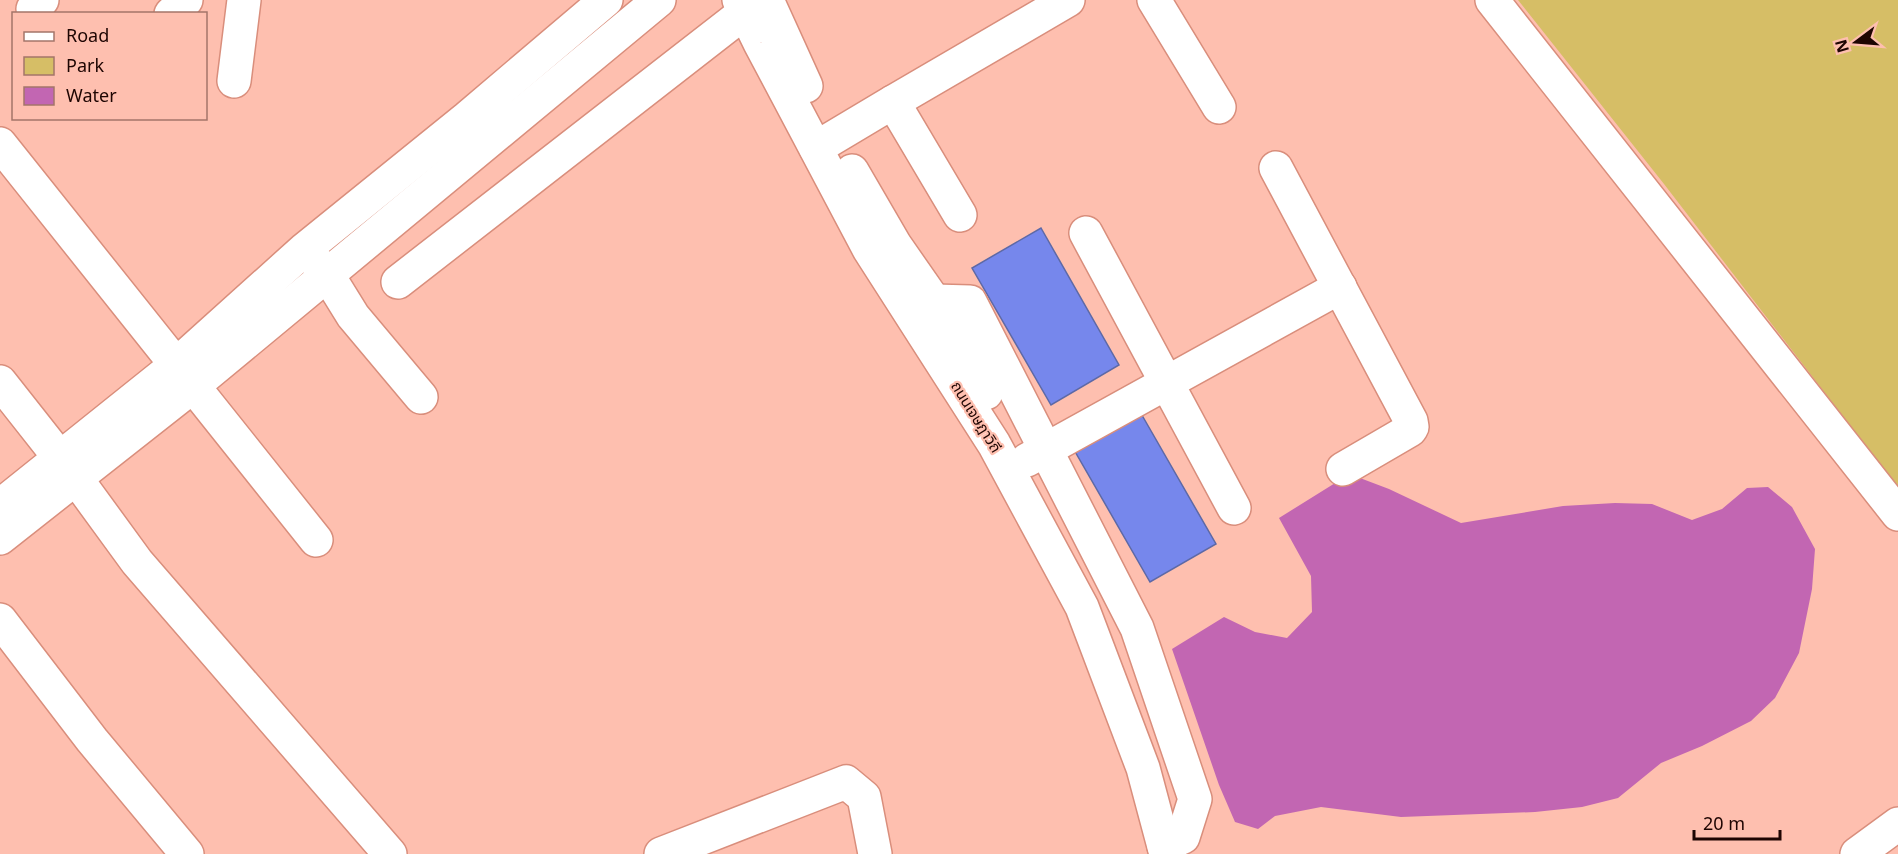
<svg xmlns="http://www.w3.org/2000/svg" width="1898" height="854" font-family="Georgia,'Noto Sans Thai',serif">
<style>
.green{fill:#d6be66}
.water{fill:#c266b2}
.building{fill:#7687ec;stroke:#5d69a6;stroke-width:1.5}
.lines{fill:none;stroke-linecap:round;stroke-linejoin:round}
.minor-casing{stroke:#d98e7c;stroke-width:36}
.minor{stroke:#fff;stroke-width:33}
.labels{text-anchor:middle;stroke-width:4.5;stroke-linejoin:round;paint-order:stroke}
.street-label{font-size:15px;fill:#1e0502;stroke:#febfaf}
</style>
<rect width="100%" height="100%" fill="#febfaf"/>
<polygon class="green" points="1518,0 1898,0 1898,488 1664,184"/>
<polygon class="water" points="1352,475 1389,489 1461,523 1563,506 1615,503 1652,504 1692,520 1722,509 1747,488 1768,487 1792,507 1815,549 1812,589 1799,653 1775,698 1751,721 1702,746 1661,763 1618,798 1582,807 1535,812 1401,817 1321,807 1275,816 1258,829 1235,822 1219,785 1172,649 1224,617 1255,632 1287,638 1312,612 1311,576 1279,518 1340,480"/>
<g class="building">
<polygon points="1041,228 1119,365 1051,405 972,268"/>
<polygon points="1139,410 1216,544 1150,582 1073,448"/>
</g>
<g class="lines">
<defs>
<g id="minor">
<polyline points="739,0 760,43 869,249 994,444 1082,607 1143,768 1166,854"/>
<polyline points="767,0 806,86"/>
<polyline points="1154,0 1219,107"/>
<polyline points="1492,0 1898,514"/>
<polyline points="33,9 42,0"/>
<polyline points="171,14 186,0"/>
<polyline points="234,81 244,0"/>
<polyline points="893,102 1068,0"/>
<polyline points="0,144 316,540"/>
<polyline points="816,148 893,102 960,215"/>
<polyline points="1276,168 1411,421 1412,427 1410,430 1343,469"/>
<polyline points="852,171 895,245 934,301 986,393"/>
<polyline points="1086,233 1234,508"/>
<polyline points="312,257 327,274 353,316 421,397"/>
<polyline points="398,282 745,12"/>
<polyline points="919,313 934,301 970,302 1137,628 1195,799 1183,837 1164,846"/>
<polyline points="0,382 75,477 137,562 390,854"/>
<polyline points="1027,460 1340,287"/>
<polyline points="0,506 176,365 305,249 467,118 606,0"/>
<polyline points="0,538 193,386 659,0"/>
<polyline points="0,620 92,740 187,854"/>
<polyline points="661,854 846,782 864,797 875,854"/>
<polyline points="1857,854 1898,824"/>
</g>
</defs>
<use href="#minor" class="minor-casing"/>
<use href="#minor" class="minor"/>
</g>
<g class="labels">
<g class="street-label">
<text transform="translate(976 417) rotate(58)" y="5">ถนนเจษฎาวิถี</text>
</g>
</g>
<rect x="12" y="12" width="195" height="108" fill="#febfaf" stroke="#a4756a" stroke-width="1.5"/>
<rect x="24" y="32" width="30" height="9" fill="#ffffff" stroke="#a4756a" stroke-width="1.5"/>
<text x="66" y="42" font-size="18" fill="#1e0502">Road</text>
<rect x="24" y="57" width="30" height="18" fill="#d6be66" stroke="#a4756a" stroke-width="1.5"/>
<text x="66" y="72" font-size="18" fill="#1e0502">Park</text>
<rect x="24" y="87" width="30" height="18" fill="#c266b2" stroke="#a4756a" stroke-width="1.5"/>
<text x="66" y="102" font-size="18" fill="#1e0502">Water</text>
<g transform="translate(1856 42) rotate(254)" stroke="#febfaf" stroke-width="4.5" paint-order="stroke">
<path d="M0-4.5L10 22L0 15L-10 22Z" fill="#1e0502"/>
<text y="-9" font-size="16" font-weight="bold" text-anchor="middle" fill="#1e0502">N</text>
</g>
<path d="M1694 830v9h86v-9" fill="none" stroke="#1e0502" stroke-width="3"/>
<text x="1703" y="830" font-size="18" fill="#1e0502" stroke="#febfaf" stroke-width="4.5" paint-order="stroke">20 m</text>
</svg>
